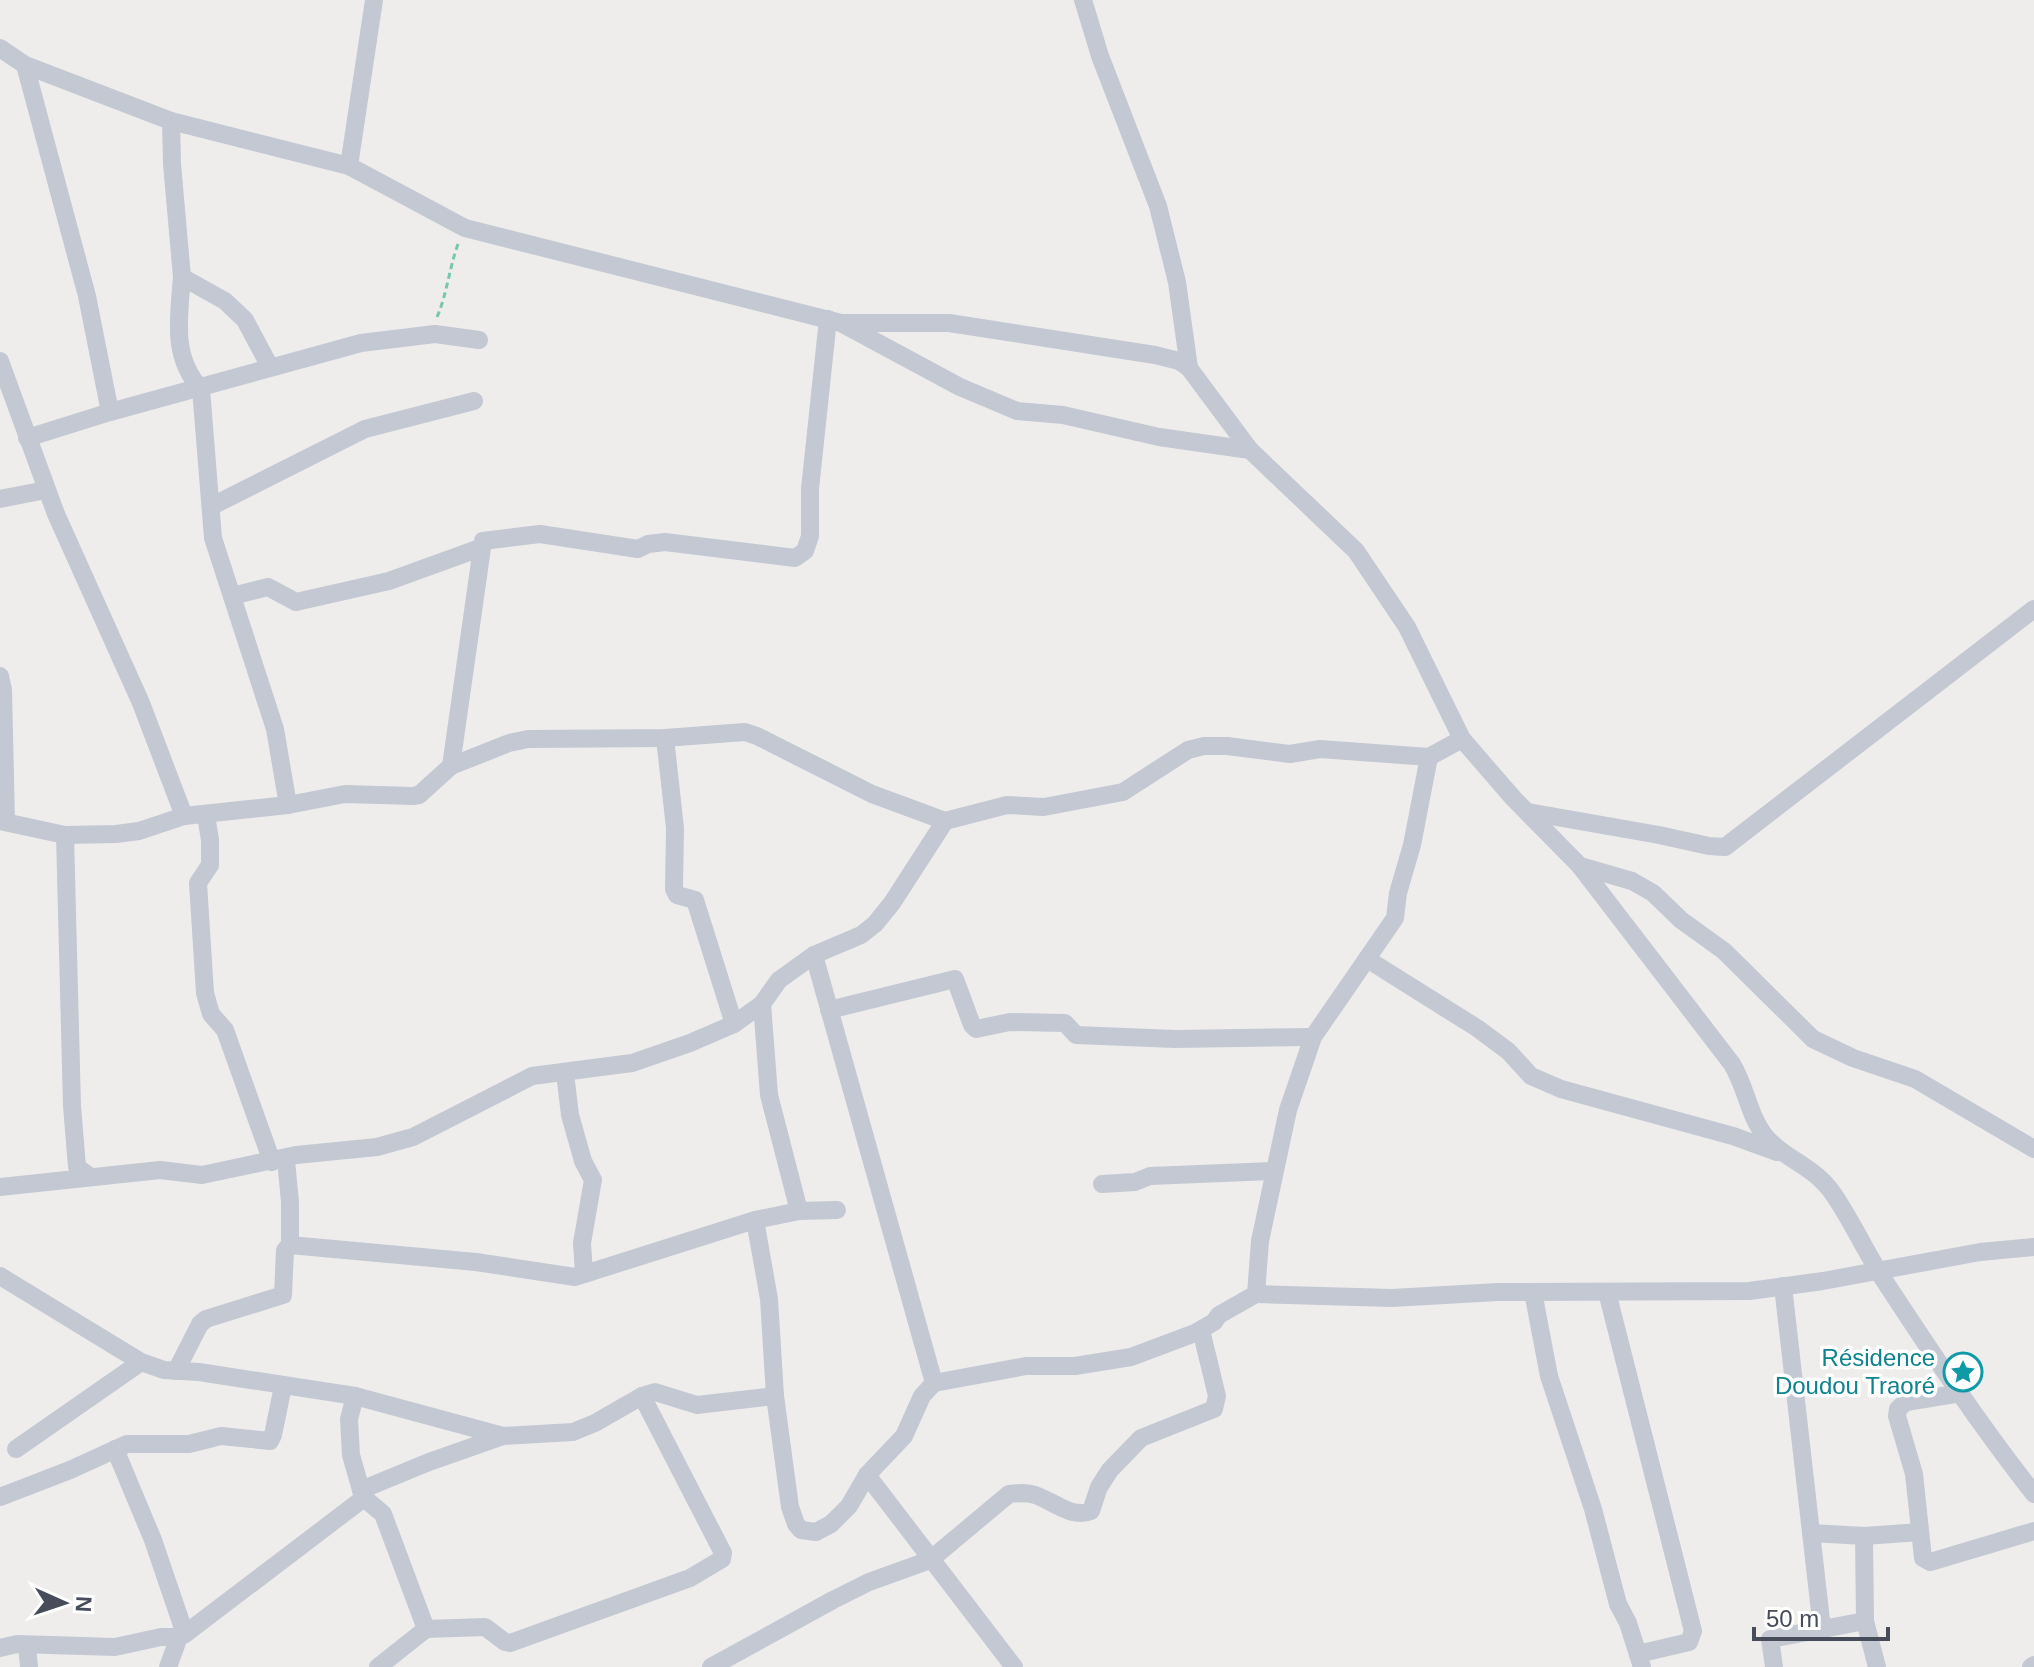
<svg xmlns="http://www.w3.org/2000/svg" width="2034" height="1667" font-family="Arial,sans-serif">
<style>
.lines{fill:none;stroke-linecap:round;stroke-linejoin:round}
.path{stroke:#75c8af;stroke-width:3;stroke-dasharray:6 4;stroke-linecap:butt}
.street{stroke:#c3c8d3;stroke-width:18}
.labels{text-anchor:middle;stroke-width:7;stroke-linejoin:round;paint-order:stroke}
.culture-label{font-size:24px;fill:#0d838f;stroke:#fff;text-anchor:end}
</style>
<rect width="100%" height="100%" fill="#efedec"/>
<g class="lines">
<path class="path" d="M 437,317 C 447,294 449,269 458,244"/>
<g class="street">
<polyline points="1083,0 1100,56 1158,206 1177,282 1189,368"/>
<polyline points="0,48 25,65 171,121 349,166 465,228 841,323 960,387 1017,411 1063,415 1159,437 1250,450 1356,551 1407,627 1462,739 1514,799 1580,866 1632,881 1653,893 1681,920 1724,951 1813,1039 1853,1058 1915,1079 2034,1149"/>
<polyline points="25,65 87,296 110,412"/>
<polyline points="171,121 172,164 182,277 225,301 245,320 270,367"/>
<polyline points="349,166 374,0"/>
<path d="M 182,277 C 179,317 171,357 201,389 L 213,538 L 275,729 L 288,805"/>
<polyline points="844,323 949,323 1155,355 1179,361 1189,368 1250,450"/>
<polyline points="0,361 56,514 141,703 184,816"/>
<polyline points="27,438 110,412 361,343 435,334 479,340"/>
<polyline points="0,499 46,490"/>
<polyline points="212,506 365,429 474,401"/>
<polyline points="232,596 268,587 296,602 389,581 480,548"/>
<polyline points="0,676 3,690 6,821"/>
<polyline points="665,738 675,828 674,889 677,895 695,900 734,1024"/>
<polyline points="451,766 483,541 540,534 638,549 648,544 665,542 795,558 805,551 810,536 810,489 828,319"/>
<polyline points="1528,812 1659,835 1709,846 1725,847 2034,609"/>
<polyline points="206,815 210,840 210,865 198,883 205,993 211,1014 225,1030 272,1162"/>
<polyline points="0,821 65,835 116,834 139,831 184,816 288,805 345,794 413,796 419,795 451,766 509,743 528,739 665,738 745,732 757,736 872,794 945,821"/>
<polyline points="65,835 72,1106 77,1167 89,1176"/>
<path d="M 1580,866 L 1732,1064 C 1746,1087 1749,1116 1765,1136 C 1783,1159 1814,1165 1834,1195 C 1851,1220 1864,1248 1880,1274 C 1929,1349 1979,1424 2034,1494"/>
<polyline points="814,955 934,1383"/>
<polyline points="1367,959 1477,1028 1508,1051 1531,1076 1561,1089 1733,1136 1777,1152"/>
<polyline points="762,1004 769,1095 799,1211"/>
<polyline points="829,1010 955,979 972,1025 976,1029 1010,1022 1065,1023 1076,1035 1175,1039 1313,1037"/>
<polyline points="565,1073 570,1115 583,1161 593,1180 582,1243 584,1274"/>
<polyline points="1102,1184 1135,1182 1150,1176 1274,1171"/>
<polyline points="0,1187 160,1170 202,1175 296,1155 377,1147 413,1137 532,1076 632,1063 690,1043 734,1024 762,1004 779,980 814,955 861,935 875,924 892,903 945,821 1007,805 1044,807 1123,792 1188,750 1204,746 1227,746 1290,754 1320,749 1429,757"/>
<polyline points="755,1220 769,1299 775,1396 790,1507 796,1524 801,1530 816,1532 831,1524 849,1506 867,1475 904,1436 922,1396 934,1383 1026,1366 1075,1366 1131,1357 1195,1333 1214,1322 1219,1315 1256,1294 1260,1241 1288,1110 1313,1037 1395,918 1398,893 1412,845 1429,757 1462,739"/>
<polyline points="290,1245 476,1262 575,1277 755,1220 799,1211 837,1210"/>
<polyline points="0,1276 141,1362 164,1370 199,1372 355,1396 503,1436 573,1432 595,1423 642,1396 655,1392 697,1405 775,1396"/>
<polyline points="1783,1286 1822,1629"/>
<polyline points="1533,1292 1549,1376 1593,1509 1618,1604 1628,1623 1642,1667"/>
<polyline points="1607,1292 1693,1631 1689,1642 1638,1654"/>
<polyline points="1256,1294 1392,1298 1498,1292 1749,1291 1823,1281 1980,1252 2034,1247"/>
<polyline points="176,1371 200,1324 206,1319 283,1295 285,1250 290,1245 290,1202 286,1160"/>
<polyline points="1961,1393 1906,1402 1898,1409 1897,1416 1914,1474 1923,1558 1930,1562 2034,1531"/>
<polyline points="355,1396 349,1419 351,1455 361,1490 364,1498 383,1514 426,1629"/>
<polyline points="16,1449 141,1362"/>
<polyline points="115,1449 153,1540 185,1634 179,1637 168,1667"/>
<polyline points="867,1475 1014,1667"/>
<polyline points="361,1490 429,1462 503,1436"/>
<polyline points="0,1497 70,1470 127,1444 189,1444 221,1436 270,1441 273,1435 283,1386"/>
<polyline points="1811,1533 1864,1536 1865,1621"/>
<polyline points="1864,1536 1920,1532"/>
<polyline points="185,1634 364,1498"/>
<polyline points="27,1645 29,1667"/>
<polyline points="0,1648 17,1644 115,1647 161,1637 179,1637"/>
<polyline points="378,1667 426,1629 485,1627 505,1642 510,1643 690,1578 722,1559 723,1553 642,1396"/>
<path d="M 711,1667 L 833,1600 L 869,1582 L 930,1560 L 1009,1494 C 1018,1493 1027,1492 1035,1495 C 1053,1501 1072,1519 1091,1511 L 1099,1487 L 1110,1470 L 1141,1438 L 1214,1409 L 1217,1396 L 1201,1330"/>
<polyline points="1774,1667 1770,1639 1865,1621 1877,1667"/>
<polyline points="2031,1667 2034,1665"/>
</g>
</g>
<defs>
<symbol id="sight-ring" viewBox="-11 -11 22 22"><circle r="9.5" fill="#fff" stroke="#0f9aa8" stroke-width="1.5"/><path d="M0-6L1.8-2.2L6-1.7L2.9 1.2L3.7 5.4L0 3.3L-3.7 5.4L-2.9 1.2L-6-1.7L-1.8-2.2Z" fill="#0f9aa8"/></symbol>
</defs>
<g fill-rule="evenodd">
<use href="#sight-ring" x="1941" y="1350" width="44" height="44"/>
</g>
<g class="labels">
<g class="culture-label">
<text x="1935" y="1366">Résidence<tspan x="1935" dy="28">Doudou Traoré</tspan></text>
</g>
</g>
<g transform="translate(64 1603) rotate(93)" stroke="#ffffff" stroke-width="6" paint-order="stroke">
<path d="M0-6L14 30L0 20L-14 30Z" fill="#464c59"/>
<text y="-12" font-size="22" font-weight="bold" text-anchor="middle" fill="#464c59">N</text>
</g>
<path d="M1754 1627v12h134v-12" fill="none" stroke="#464c59" stroke-width="4"/>
<text x="1766" y="1627" font-size="24" fill="#464c59" stroke="#ffffff" stroke-width="6" paint-order="stroke">50 m</text>
</svg>
